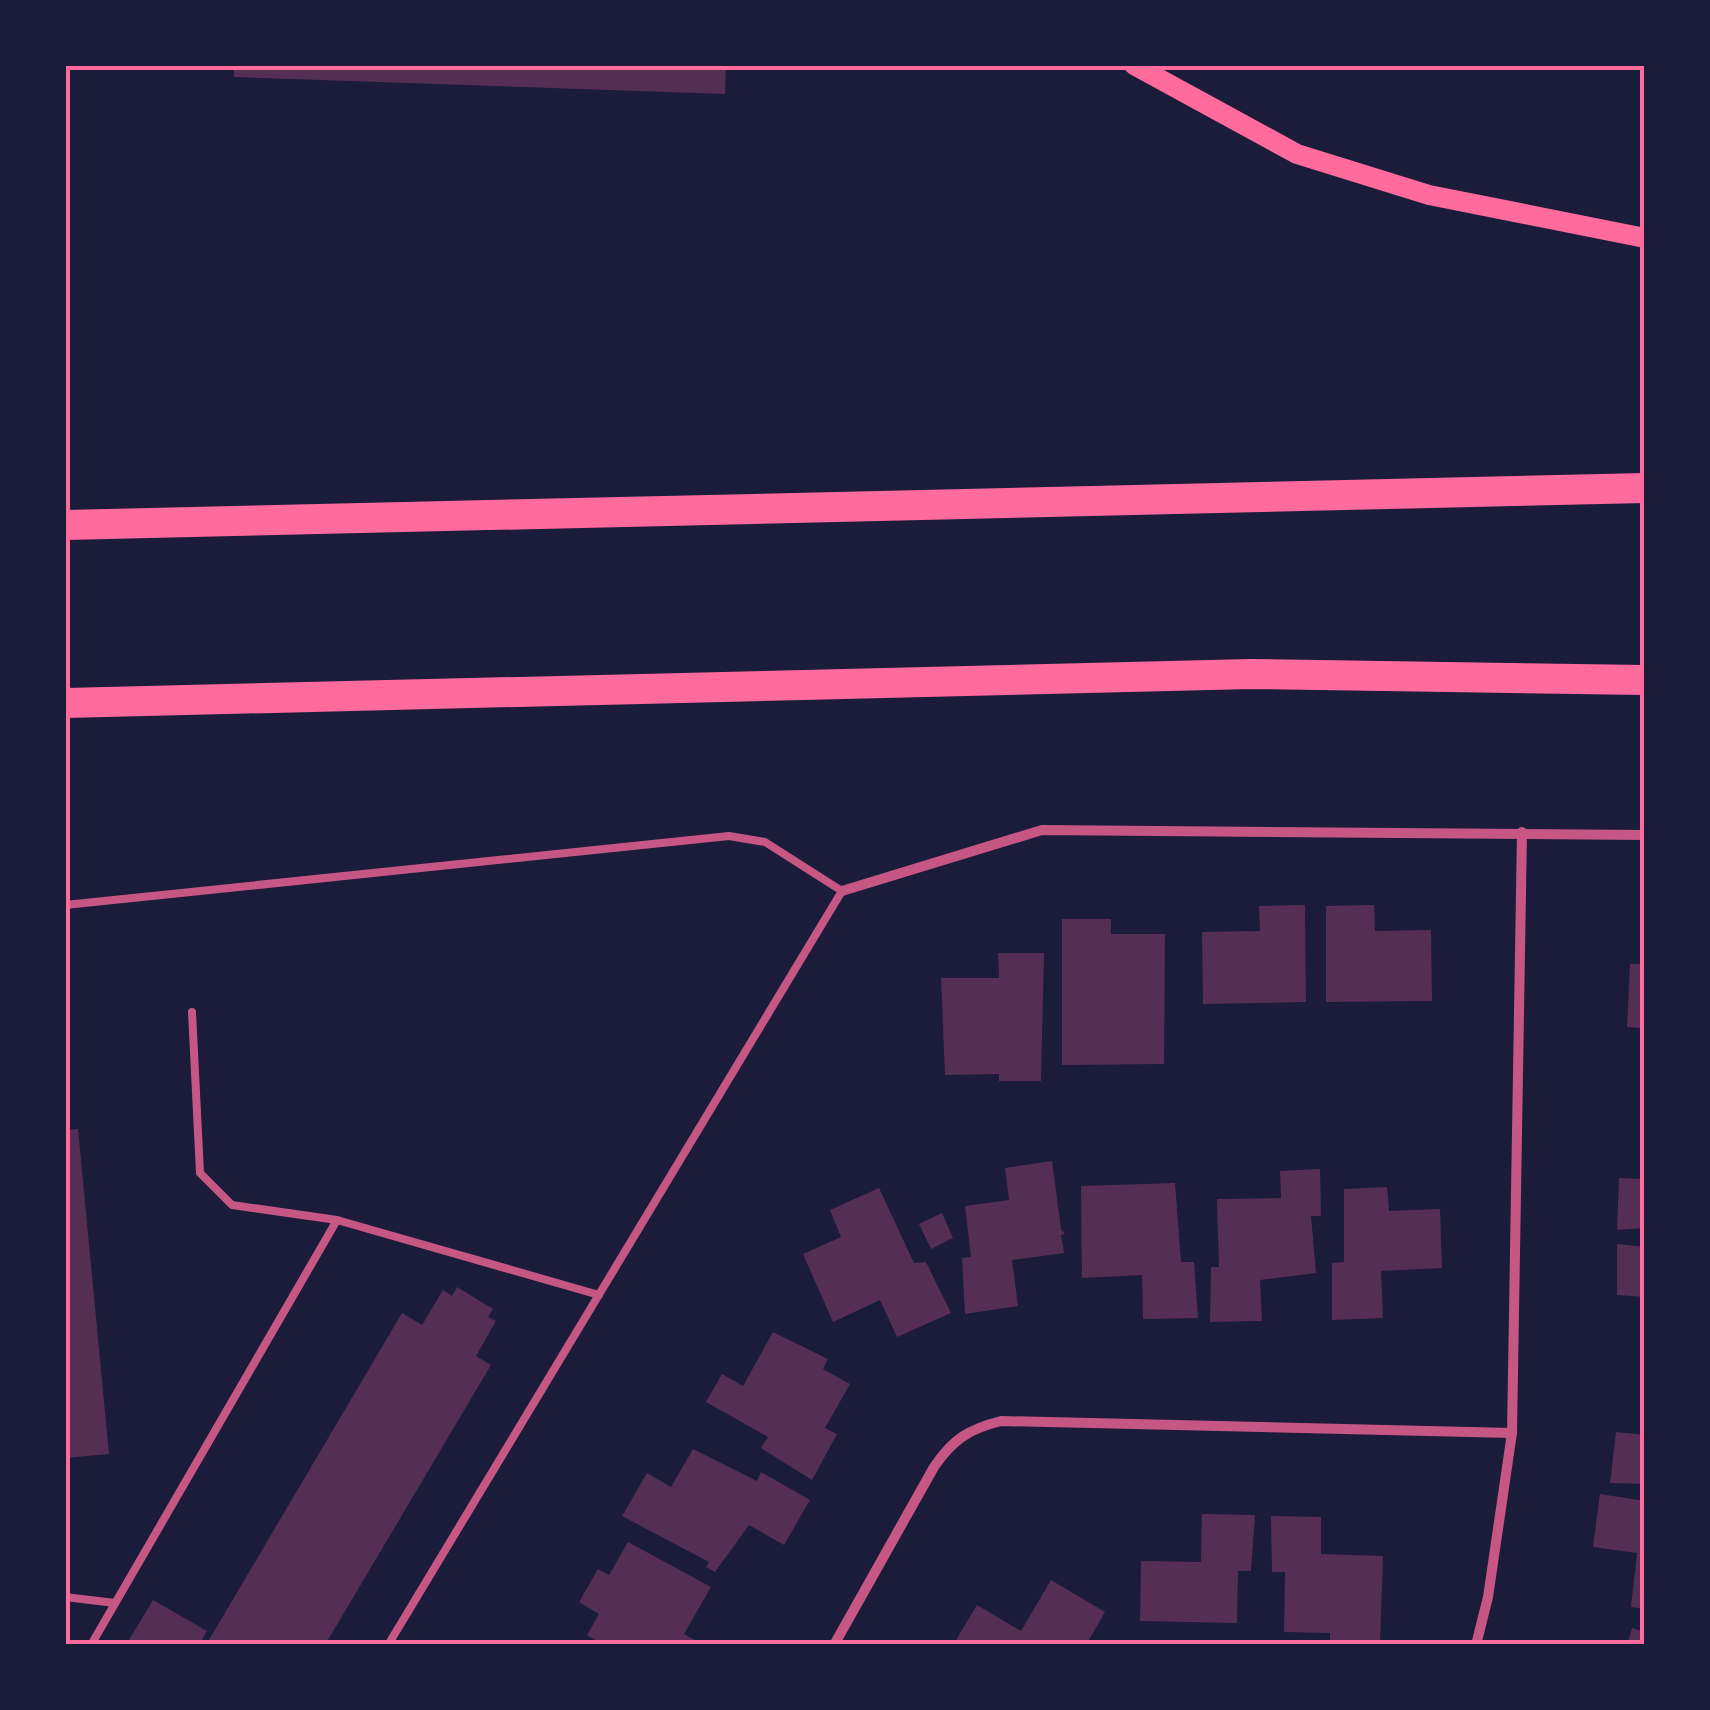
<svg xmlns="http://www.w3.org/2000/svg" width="1710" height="1710" font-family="'Open Sans',sans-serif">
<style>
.building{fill:#542f53}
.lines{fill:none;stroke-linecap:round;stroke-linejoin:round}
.service{stroke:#c65784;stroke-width:8}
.minor{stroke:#c65784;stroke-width:10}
.secondary{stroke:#ff6b9d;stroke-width:20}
.motorway{stroke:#ff6b9d;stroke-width:30}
.neatline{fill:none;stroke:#ff6b9d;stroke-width:4}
</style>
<rect width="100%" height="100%" fill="#1b1b3a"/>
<g class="building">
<polygon points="234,65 726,65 725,94 234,77"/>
<polygon points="1305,905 1306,1002 1203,1004 1202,932 1260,931 1259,906"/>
<polygon points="1374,905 1375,931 1431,930 1432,1001 1326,1002 1326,906"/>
<polygon points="1062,919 1111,919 1111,934 1165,934 1164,1064 1062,1065"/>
<polygon points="998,953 1044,953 1041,1081 999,1081 999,1074 945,1075 941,978 999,978"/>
<polygon points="1630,964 1645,964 1642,1028 1627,1027"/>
<polygon points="78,1129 109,1454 65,1458 65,1130"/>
<polygon points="1052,1161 1061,1229 1065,1234 1061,1235 1064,1253 1012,1260 1018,1306 965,1314 962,1258 971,1257 965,1206 1009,1200 1005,1168"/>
<polygon points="1320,1169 1321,1216 1311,1216 1316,1273 1260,1280 1262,1321 1210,1322 1211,1267 1219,1267 1217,1199 1281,1198 1280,1171"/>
<polygon points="1619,1178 1645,1179 1645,1228 1617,1230"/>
<polygon points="1175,1183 1181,1262 1194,1262 1198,1318 1143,1319 1142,1275 1082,1278 1081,1186"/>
<polygon points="1387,1187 1389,1211 1440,1209 1442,1268 1381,1271 1383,1318 1332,1320 1332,1263 1344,1262 1344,1189"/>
<polygon points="879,1188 914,1263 926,1262 951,1313 897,1337 880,1300 833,1322 803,1254 841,1237 830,1210"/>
<polygon points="942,1213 953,1238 931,1249 919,1224"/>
<polygon points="1617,1244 1645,1247 1645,1297 1617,1295"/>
<polygon points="457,1287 493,1309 488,1317 496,1321 476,1356 491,1365 325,1645 206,1645 402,1313 422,1325 443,1290 452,1296"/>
<polygon points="773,1332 828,1359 823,1369 850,1384 825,1428 837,1434 812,1480 761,1448 768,1437 706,1402 722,1374 743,1386"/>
<polygon points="1616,1432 1645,1435 1645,1484 1610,1483"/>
<polygon points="693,1449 757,1481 761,1472 810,1500 784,1545 749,1525 715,1572 706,1567 709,1562 622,1516 647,1473 671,1487"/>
<polygon points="1600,1494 1645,1501 1645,1609 1631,1607 1637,1553 1593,1547"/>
<polygon points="1202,1514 1255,1515 1251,1571 1238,1571 1237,1623 1140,1621 1141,1561 1201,1562"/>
<polygon points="1271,1516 1321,1517 1321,1554 1383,1556 1380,1645 1330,1645 1330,1633 1284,1632 1285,1572 1272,1572"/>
<polygon points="628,1542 711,1587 684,1634 703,1645 604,1645 587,1635 599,1614 579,1602 598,1569 609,1575"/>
<polygon points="1051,1580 1105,1612 1086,1645 953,1645 977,1605 1021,1631"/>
<polygon points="153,1600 207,1631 199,1645 126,1645"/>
<polygon points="1632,1628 1645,1632 1645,1645 1627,1645"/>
</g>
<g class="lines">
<g class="service">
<polyline points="65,905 729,836 765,842 842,891 388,1645"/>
<polyline points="192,1012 200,1173 232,1205 337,1220"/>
<polyline points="65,1597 115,1603"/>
<polyline points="91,1645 337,1220 599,1295"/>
</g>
<g class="minor">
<polyline points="842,891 1042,830 1645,835"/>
<path d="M 834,1645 L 934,1467 C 953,1439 969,1429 1001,1421 L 1512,1433"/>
<polyline points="1476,1645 1488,1597 1512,1433 1522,832"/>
</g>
<polyline class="secondary" points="1134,65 1297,154 1429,195 1645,238"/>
<g class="motorway">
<polyline points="65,525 1645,488"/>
<polyline points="65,703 1251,674 1645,680"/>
</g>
</g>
<rect width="1710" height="1710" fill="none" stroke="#1b1b3a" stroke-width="135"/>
<rect x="68" y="68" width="1574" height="1574" class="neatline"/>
</svg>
